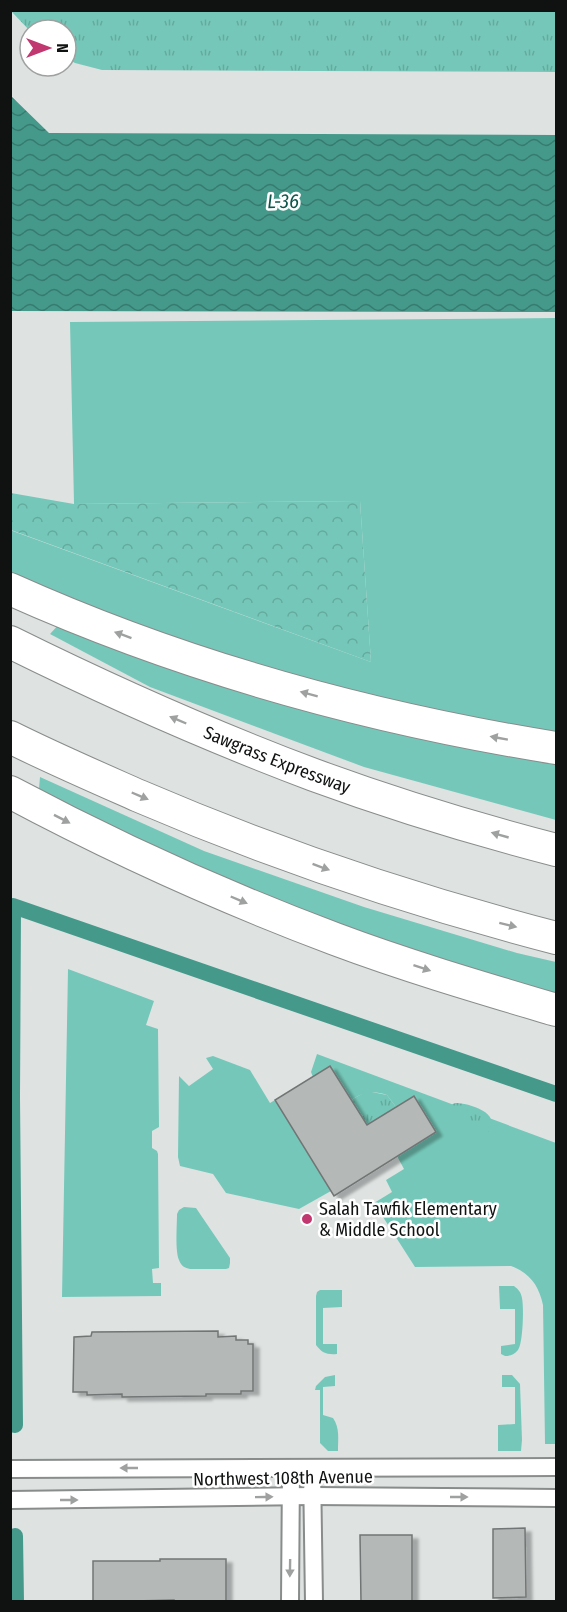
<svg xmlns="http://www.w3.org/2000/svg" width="567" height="1612" font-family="'Fira Sans Condensed',sans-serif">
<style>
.green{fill:#75c8b9}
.forest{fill:url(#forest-crowns)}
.park{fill:url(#park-tufts)}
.water{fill:url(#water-waves)}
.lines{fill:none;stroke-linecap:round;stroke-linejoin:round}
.canal{stroke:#44998a;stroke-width:16}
.building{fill:#b4b9b7;stroke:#717574;stroke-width:1.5;filter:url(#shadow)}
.street-casing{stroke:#888c8b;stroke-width:20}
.highway-casing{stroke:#888c8b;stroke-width:34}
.street{stroke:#fff;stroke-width:16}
.highway{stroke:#fff;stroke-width:32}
.oneway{fill:#9fa0a0}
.poi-dot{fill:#c1376f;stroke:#fff;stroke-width:2}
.labels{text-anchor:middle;stroke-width:5;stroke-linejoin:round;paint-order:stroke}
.street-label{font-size:18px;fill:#101111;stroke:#fff}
.poi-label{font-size:18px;fill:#101111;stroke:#fff;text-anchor:start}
.water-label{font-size:20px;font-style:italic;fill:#0d564b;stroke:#fff}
</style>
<defs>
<pattern id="forest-crowns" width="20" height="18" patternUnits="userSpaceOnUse" patternTransform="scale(1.5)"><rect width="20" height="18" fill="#75c8b9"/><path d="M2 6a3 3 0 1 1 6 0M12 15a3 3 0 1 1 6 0" fill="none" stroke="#64ab9e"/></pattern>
<pattern id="park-tufts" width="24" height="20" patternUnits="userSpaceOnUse" patternTransform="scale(1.5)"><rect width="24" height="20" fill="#75c8b9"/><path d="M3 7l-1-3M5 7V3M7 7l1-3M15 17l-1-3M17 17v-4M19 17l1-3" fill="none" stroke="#64ab9e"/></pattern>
<pattern id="water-waves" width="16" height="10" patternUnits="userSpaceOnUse" patternTransform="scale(1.5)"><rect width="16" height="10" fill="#44998a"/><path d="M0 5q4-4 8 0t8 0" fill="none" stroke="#377b6f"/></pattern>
<filter id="shadow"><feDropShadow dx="6" dy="4" stdDeviation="1.5" flood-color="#0004"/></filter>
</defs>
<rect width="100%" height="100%" fill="#dee3e2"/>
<g class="green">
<polygon points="556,318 556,738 281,681 11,578 10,530 371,662 360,501 74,504 70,322"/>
<polygon points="61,622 556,759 556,820 364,767 150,687 50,634"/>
<polygon points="40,777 204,851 364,907 517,953 556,962 556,1004 338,933 38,800"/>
<polygon points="68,969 154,1001 146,1025 158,1029 159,1127 152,1131 152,1148 157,1151 158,1154 159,1268 152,1269 153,1283 161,1283 161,1296 62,1297"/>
<path d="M 317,1054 L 556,1143 L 556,1444 L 545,1444 L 543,1305 C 539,1286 530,1273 511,1266 L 415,1267 L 374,1203 L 392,1192 L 386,1180 L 404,1169 L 397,1156 L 436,1132 L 414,1096 L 396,1107 L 387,1095 C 372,1090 364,1092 351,1100 L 330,1066 L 313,1077 L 311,1072 Z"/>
<polygon points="213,1056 250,1070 270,1103 275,1100 331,1191 299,1209 226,1193 213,1174 180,1166 178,1157 179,1076 189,1086 213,1069 206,1058"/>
<path d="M 184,1207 L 196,1208 L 230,1258 L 230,1263 L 229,1268 L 226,1269 L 190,1269 C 185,1268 181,1266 179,1260 C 175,1251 177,1225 177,1214 L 179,1210 Z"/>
<path d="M 499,1286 L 514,1286 C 518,1289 521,1292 522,1298 C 524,1307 523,1344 518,1350 C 514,1355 510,1356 505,1356 L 501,1354 L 501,1346 L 515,1344 L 515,1309 L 500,1309 Z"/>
<path d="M 320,1290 L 342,1290 L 342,1307 L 323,1308 L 323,1344 L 337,1344 L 337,1354 C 327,1355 322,1353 316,1345 L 316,1296 L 317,1292 Z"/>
<path d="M 335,1375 L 335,1386 L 323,1387 L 323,1415 L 333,1418 C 340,1428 338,1439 338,1451 L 328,1451 L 320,1443 L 320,1390 L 315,1390 L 316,1386 L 325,1377 Z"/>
<polygon points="502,1375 512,1375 520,1384 522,1440 521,1451 498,1451 498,1425 515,1424 515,1387 502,1387"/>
</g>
<polygon class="forest" points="11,493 74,504 360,501 371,662 11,530"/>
<g class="park">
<polygon points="11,11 556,11 556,72 102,70 75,63 66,58 66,30 30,31"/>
<polygon points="367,1091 387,1095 396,1107 367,1125 351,1100"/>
<path d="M 455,1103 C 469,1103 503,1113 488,1132 L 472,1126 L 466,1127 L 452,1121 L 449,1111 L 451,1105 Z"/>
</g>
<polygon class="water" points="10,95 49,133 556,135 556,312 11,311"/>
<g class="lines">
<g class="canal">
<polyline points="10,1098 12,1098 13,906 556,1094"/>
<polyline points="12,1098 15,1425"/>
<polyline points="15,1536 16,1602"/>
</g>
</g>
<g class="building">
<polygon points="330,1066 367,1125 414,1096 436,1132 334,1196 275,1100"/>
<polygon points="218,1331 218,1337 236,1336 236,1340 248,1340 248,1344 253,1344 253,1391 241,1391 241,1394 206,1394 206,1396 122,1397 122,1394 87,1395 87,1392 73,1392 74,1337 91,1336 92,1332"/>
<polygon points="525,1528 526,1597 493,1598 493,1529"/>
<polygon points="360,1535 412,1535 412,1602 361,1602"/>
<polygon points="160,1559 226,1559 226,1602 174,1602 174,1600 93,1602 93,1561 160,1561"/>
</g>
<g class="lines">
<defs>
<g id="street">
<polyline points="312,1468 314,1602"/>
<polyline points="10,1469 556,1467"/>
<polyline points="10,1500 312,1496 556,1498"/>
<polyline points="290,1602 291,1468"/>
</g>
<g id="highway">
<path d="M 10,589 C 184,667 369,718 556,748"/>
<path id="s1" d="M 10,642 C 109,691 210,736 314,775 C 393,804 475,829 556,850"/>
<path d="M 10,737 C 52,758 96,777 139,796 C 274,854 414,901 556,938"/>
<path d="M 10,792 C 115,848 223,897 335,939 C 407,966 482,988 556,1010"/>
</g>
</defs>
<use href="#street" class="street-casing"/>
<use href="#highway" class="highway-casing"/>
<use href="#street" class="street"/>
<use href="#highway" class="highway"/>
</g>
<defs><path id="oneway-solid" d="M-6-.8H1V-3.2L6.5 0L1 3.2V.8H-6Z" transform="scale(1.5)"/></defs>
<g class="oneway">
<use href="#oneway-solid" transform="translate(123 635) rotate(-160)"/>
<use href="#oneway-solid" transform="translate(309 694) rotate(-165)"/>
<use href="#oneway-solid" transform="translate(178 720) rotate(-157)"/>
<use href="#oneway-solid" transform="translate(499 738) rotate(-170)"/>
<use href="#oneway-solid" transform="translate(140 796) rotate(23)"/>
<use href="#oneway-solid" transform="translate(62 819) rotate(27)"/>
<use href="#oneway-solid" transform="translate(500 835) rotate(-164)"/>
<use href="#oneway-solid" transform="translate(321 867) rotate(20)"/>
<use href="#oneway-solid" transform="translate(239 900) rotate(23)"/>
<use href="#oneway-solid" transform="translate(508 925) rotate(14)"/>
<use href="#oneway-solid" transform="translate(422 968) rotate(18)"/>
<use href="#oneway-solid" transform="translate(129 1468) rotate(180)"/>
<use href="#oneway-solid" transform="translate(264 1497) rotate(-1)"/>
<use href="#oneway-solid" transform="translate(459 1497)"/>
<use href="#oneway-solid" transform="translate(69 1500)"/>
<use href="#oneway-solid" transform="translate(290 1568) rotate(91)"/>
</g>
<circle class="poi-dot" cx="307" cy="1219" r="6"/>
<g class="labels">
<g class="street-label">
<text dy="6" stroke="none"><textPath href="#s1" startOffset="292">Sawgrass Expressway</textPath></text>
<text transform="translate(283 1478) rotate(-1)" y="6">Northwest 108th Avenue</text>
</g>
<g class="poi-label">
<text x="319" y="1215">Salah Tawfik Elementary<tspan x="319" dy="21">&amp; Middle School</tspan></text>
</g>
<g class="water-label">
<text transform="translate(283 201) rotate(-1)" y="7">L-36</text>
</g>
</g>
<rect width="567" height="1612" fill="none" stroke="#101111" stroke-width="24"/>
<g transform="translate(48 48) rotate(90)"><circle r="28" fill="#ffffff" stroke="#9fa0a0" stroke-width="1.5"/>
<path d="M0-4.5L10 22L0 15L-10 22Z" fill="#c1376f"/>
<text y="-9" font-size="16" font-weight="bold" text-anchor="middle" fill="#101111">N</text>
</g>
</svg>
